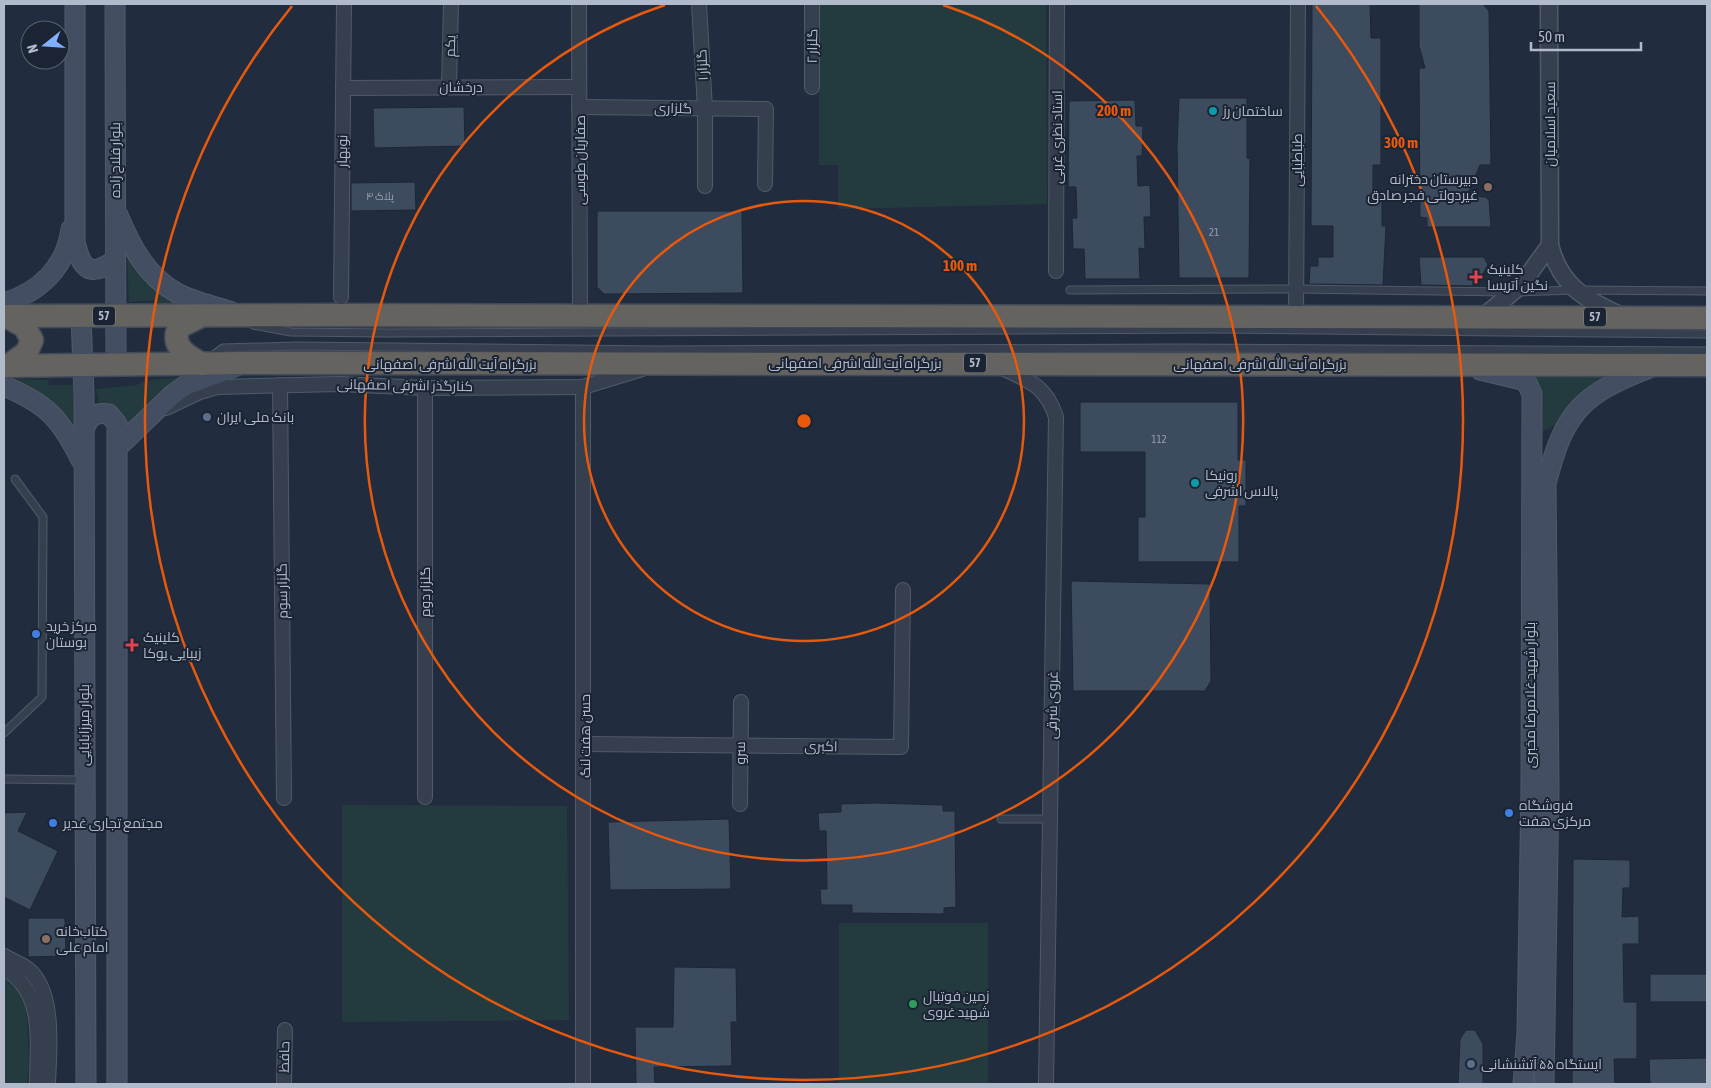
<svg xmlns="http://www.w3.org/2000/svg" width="1711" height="1088" font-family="'Asap Condensed',Cairo,sans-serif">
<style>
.green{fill:#233b3f}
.building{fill:#3d4b5e;stroke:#1d2635}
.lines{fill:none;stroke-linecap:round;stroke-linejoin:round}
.service-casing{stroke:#515a69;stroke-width:9}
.minor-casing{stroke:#515a69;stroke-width:16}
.tertiary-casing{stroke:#515a69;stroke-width:19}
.secondary-casing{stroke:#515a69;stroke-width:21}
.trunk-casing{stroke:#414a59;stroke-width:25}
.service{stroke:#363f4e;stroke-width:7}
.minor{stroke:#363f4e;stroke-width:14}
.tertiary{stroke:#363f4e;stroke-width:16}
.secondary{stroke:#434e62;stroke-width:19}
.trunk{stroke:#646360;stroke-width:22}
.ring{fill:none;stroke:#e8590c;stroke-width:2.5}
.culture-dot{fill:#0f9aa8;stroke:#1b2433;stroke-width:2}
.education-dot{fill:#8d6e63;stroke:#1b2433;stroke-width:2}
.health-dot{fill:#e0444e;stroke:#1b2433;stroke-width:2}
.service-dot{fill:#5c6f8a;stroke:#1b2433;stroke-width:2}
.shop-dot{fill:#3f7fe0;stroke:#1b2433;stroke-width:2}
.leisure-dot{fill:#2e9e5b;stroke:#1b2433;stroke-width:2}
.labels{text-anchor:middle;stroke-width:4;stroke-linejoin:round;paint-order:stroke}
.number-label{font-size:11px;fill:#949eaf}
.shield{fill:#1b2433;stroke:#848d9d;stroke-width:1}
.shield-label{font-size:12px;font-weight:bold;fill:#b1baca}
.street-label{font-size:14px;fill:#b1baca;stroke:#1b2433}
.poi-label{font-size:14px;fill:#b1baca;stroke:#1b2433;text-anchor:start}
.centre{fill:#e8590c;stroke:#1b2433;stroke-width:2.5}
.ring-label{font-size:15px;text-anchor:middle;font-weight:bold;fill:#e8590c;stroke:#1b2433;stroke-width:4;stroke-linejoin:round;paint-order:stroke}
</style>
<rect width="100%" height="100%" fill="#212d3e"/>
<g class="green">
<polygon points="819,4 1046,4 1047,204 838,209 838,165 819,165"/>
<polygon points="127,251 202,306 152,306 154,300 129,302"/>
<path d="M 1532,372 L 1627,372 C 1611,381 1592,388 1577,398 C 1558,413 1567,423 1540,432 Z"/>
<path d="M 204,375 C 162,393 155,395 128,433 C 127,415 114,407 99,403 L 96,389 L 137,385 L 143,381 Z"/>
<polygon points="4,379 48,380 49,385 73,385 76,435"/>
<polygon points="342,805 567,806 569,1020 342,1022"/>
<rect x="839" y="923" width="149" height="161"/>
<polygon points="4,979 21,993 26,1001 29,1062 27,1084 4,1084"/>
</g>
<g class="building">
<polygon points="1312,4 1370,4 1371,38 1381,38 1381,165 1373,165 1373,195 1382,195 1382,226 1386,226 1383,285 1309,284 1310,266 1318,266 1318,257 1333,257 1333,226 1311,226"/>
<polygon points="1419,4 1483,4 1489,11 1491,165 1480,165 1467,196 1485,197 1489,200 1491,227 1427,227 1427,218 1420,217 1419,68 1425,68 1419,46"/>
<polygon points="1179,98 1247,98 1247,158 1250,159 1249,278 1179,278 1177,146"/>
<polygon points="1135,100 1136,126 1143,126 1142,156 1137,156 1138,186 1150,185 1151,217 1144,217 1145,249 1139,248 1140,279 1085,279 1084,249 1073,249 1072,218 1077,218 1076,187 1068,187 1069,101"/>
<polygon points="464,107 465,146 374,148 373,108"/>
<polygon points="415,182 416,210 351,211 351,183"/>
<polygon points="597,211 742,211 743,293 604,294 597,287"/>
<polygon points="1419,257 1484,257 1488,265 1476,286 1421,285"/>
<polygon points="1080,402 1238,402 1238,460 1246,460 1246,506 1239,506 1239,562 1138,562 1138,517 1145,517 1145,452 1080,452"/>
<polygon points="1071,581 1210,584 1211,681 1205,691 1073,691"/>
<polygon points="877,803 943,805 943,811 955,811 956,907 944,908 944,914 852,913 852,905 821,905 820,889 827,889 826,831 819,831 818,813 841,812 841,804"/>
<polygon points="27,812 18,831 58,851 30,910 4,897 4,813"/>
<polygon points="729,819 731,889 610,890 608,822"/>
<polygon points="1573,859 1630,860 1630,888 1623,888 1622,917 1639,916 1639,944 1623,944 1624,1002 1637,1002 1637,1059 1614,1059 1615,1084 1572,1084"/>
<polygon points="28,918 65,918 66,956 28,957"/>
<polygon points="674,967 736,968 737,1022 731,1022 732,1066 654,1067 655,1084 636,1084 635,1027 673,1027"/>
<rect x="1650" y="974" width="57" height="28"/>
<polygon points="1466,1030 1475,1030 1483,1044 1483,1084 1458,1084 1460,1039"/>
<polygon points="1707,1058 1707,1084 1650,1084 1649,1059"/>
</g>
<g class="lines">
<defs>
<g id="service">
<polyline points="1070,290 1296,289 1507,292"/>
<polyline points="1518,292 1575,290 1707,291"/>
<polyline points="253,325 291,332 385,333 1214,329 1707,334"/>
<polyline points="212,356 223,348 297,346 657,350 1180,348 1707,351"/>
<polyline points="4,733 42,697 43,517 15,479"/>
<polyline points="4,779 83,780"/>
<polyline points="1001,819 1050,819"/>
</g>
<g id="minor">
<polyline points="579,4 580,316"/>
<polyline points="699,4 705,109 705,186"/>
<polyline points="449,87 451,4"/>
<polyline points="812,87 812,4"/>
<polyline points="343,88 579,87"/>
<polyline points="579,107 766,109 765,184"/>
<polyline points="1056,271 1057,4"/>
<polyline points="341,297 344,4"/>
<polyline points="1296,316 1298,4"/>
<path d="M 1002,368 C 1030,381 1046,386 1056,417 L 1046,1084"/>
<polyline points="280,385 284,798"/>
<polyline points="166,408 200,392 217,387 339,384 425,388 583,387 642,369"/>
<polyline points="585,744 901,747 903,590"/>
<polyline points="425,797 425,388"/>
<polyline points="740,804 741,702"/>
<path d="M 4,956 C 11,960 21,964 28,969 C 56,992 49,1052 48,1084"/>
<path d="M 4,969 C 46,991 37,1044 37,1084"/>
<polyline points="284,1084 285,1030"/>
<polyline points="583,1084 583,387"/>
</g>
<g id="tertiary">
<path d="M 1549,4 L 1550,245 C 1560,285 1584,299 1620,315"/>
<polyline points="1483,317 1521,285 1550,245"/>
</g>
<g id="secondary">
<path d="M 75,4 L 75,241 C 81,268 89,279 115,260"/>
<polyline points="115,4 116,365"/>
<path d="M 118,215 C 131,246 146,276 177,293 C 194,302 214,306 232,312"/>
<path d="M 4,303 C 40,292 66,267 71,229"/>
<polyline points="81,316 84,394 86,1084"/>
<polyline points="1480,370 1526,381 1532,394 1531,789 1527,1033 1523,1084"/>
<path d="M 4,386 C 47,404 60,418 81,460"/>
<path d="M 84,429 C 90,416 94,412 109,414 L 117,424 L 117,1084"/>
<polyline points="117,448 172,395 186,385 237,366"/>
<path d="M 1544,1084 L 1549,789 L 1546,484 C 1564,411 1582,394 1652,367"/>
</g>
<g id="trunk">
<polyline points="4,316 334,315 1707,318"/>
<polyline points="5,316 24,326 32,340 27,352 8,366"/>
<path d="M 201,316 L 179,327 C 170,346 187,356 202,364"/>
<polyline points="4,366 243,363 1707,365"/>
</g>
</defs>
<use href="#service" class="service-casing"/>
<use href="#minor" class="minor-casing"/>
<use href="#tertiary" class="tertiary-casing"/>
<use href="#secondary" class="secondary-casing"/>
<use href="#trunk" class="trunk-casing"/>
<use href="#service" class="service"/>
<use href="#minor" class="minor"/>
<use href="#tertiary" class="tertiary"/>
<use href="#secondary" class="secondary"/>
<use href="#trunk" class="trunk"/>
</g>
<g class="ring">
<circle cx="804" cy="421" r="220"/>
<path d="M943 5A439 439 0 1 1 665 5"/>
<path d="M1316 6A659 659 0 1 1 292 6"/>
</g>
<g class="culture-dot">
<circle cx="1213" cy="111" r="5"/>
<circle cx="1195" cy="483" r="5"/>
</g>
<g class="education-dot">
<circle cx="1488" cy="187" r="5"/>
<circle cx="46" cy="939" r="5"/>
</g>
<g class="health-dot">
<path d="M1473.5 269.5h5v5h5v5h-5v5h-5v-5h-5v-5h5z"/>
<path d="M129.5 637.5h5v5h5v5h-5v5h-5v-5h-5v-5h5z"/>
</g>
<g class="service-dot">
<circle cx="207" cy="417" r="5"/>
<circle cx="1471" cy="1064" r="5"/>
</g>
<g class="shop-dot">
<circle cx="36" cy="634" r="5"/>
<circle cx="1509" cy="813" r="5"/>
<circle cx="53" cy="823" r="5"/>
</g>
<circle class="leisure-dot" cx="913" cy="1004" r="5"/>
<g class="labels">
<g class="number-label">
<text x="380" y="200">پلاک ۴</text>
<text x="1214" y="236">21</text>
<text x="1159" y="443">112</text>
</g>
<g class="shield">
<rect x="93" y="306.5" width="22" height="19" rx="4"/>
<rect x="1584" y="307.5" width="22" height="19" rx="4"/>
<rect x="964" y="353.5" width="22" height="19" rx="4"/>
</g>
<g class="shield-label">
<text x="104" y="320">57</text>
<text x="1595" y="321">57</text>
<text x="975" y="367">57</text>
</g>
<g class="street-label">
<text transform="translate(450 46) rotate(-89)" y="5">یکم</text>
<text transform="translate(812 46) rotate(-89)" y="5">گلزار ۲</text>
<text transform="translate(702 65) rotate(-93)" y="5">گلزار ۱</text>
<text x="461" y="92">درخشان</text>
<text transform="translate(673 108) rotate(1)" y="5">گلزاری</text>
<text transform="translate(1550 124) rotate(-90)" y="5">سعید اسلامیان</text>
<text transform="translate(1057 137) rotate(-90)" y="5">استاد نظری غربی</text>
<text transform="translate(342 151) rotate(-89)" y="5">نوبهار</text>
<text transform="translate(115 160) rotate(-90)" y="5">بلوار فلاح زاده</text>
<text transform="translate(580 160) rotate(-90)" y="5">صفاریان طوسی</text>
<text transform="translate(1297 160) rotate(-90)" y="5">طباطبایی</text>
<text x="855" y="368">بزرگراه آیت الله اشرفی اصفهانی</text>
<text x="450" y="369">بزرگراه آیت الله اشرفی اصفهانی</text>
<text x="1260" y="369">بزرگراه آیت الله اشرفی اصفهانی</text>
<text transform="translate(405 385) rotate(1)" y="5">کنارگذر اشرفی اصفهانی</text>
<text transform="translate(282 591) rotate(-91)" y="5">گلزار سوم</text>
<text transform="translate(425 592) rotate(-90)" y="5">گلزار دوم</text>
<text transform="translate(1530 695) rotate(-90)" y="5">بلوار شهید غلامرضا مخبری</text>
<text transform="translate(1052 705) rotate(-89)" y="5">غروی شرقی</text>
<text transform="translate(84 725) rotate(-90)" y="5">بلوار میرزابابایی</text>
<text transform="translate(585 736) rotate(-90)" y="5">حسن هفت لنگ</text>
<text transform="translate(821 746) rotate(1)" y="5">اکبری</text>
<text transform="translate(740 753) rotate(-90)" y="5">سرو</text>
<text transform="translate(284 1057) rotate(-89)" y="5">حافظ</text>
</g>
<g class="poi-label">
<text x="1223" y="116">ساختمان رز</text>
<text x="1478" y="184" text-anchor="end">دبیرستان دخترانه<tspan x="1478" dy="16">غیردولتی فجر صادق</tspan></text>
<text x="1487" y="274">کلینیک<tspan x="1487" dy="16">نگین آتریسا</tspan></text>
<text x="217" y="422">بانک ملی ایران</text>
<text x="1205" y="480">رونیکا<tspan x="1205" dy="16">پالاس اشرفی</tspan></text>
<text x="46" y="631">مرکز خرید<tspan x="46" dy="16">بوستان</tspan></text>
<text x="143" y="642">کلینیک<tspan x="143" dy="16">زیبایی یوکا</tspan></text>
<text x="1519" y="810">فروشگاه<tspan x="1519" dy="16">مرکزی هفت</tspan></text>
<text x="63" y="828">مجتمع تجاری غدیر</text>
<text x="56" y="936">کتاب‌خانه<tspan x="56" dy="16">امام علی</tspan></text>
<text x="923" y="1001">زمین فوتبال<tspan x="923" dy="16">شهید غروی</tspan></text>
<text x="1481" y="1069">ایستگاه ۵۵ آتشنشانی</text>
</g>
</g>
<circle cx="804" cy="421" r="8" class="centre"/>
<g class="ring-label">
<text x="1114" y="116">200 m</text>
<text x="1401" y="148">300 m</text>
<text x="960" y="271">100 m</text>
</g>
<rect width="1711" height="1088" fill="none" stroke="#b1baca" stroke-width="10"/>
<g transform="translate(45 45) rotate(253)"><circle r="24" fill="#1b2433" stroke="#57606f"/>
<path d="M0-4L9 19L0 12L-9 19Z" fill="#81aeff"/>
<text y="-8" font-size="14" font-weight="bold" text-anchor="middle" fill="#b1baca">N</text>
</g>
<path d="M1531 42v8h110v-8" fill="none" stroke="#b1baca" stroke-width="2.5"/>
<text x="1538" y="42" font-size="15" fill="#b1baca" stroke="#1b2433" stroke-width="4" paint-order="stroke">50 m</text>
</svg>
